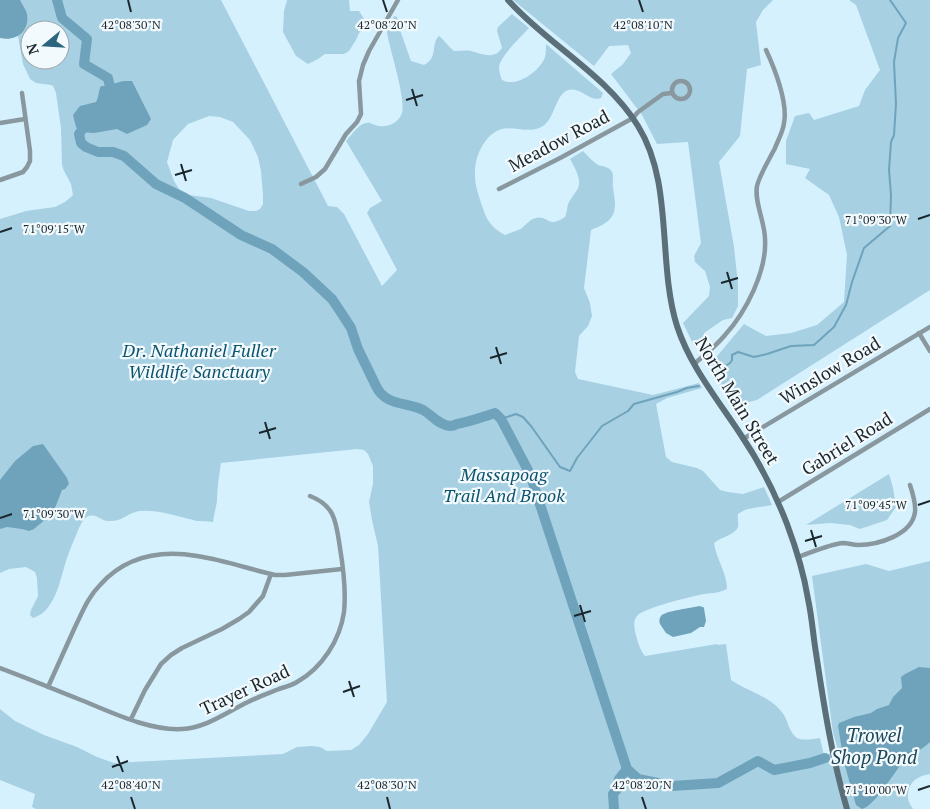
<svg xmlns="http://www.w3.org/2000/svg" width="930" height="809" font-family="'PT Serif',serif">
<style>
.green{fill:#a7d0e3;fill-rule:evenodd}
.water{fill:#6fa3bb}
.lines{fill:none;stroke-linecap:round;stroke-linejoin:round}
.stream{stroke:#6fa3bb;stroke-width:2}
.river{stroke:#6fa3bb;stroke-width:10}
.minor{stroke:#89979e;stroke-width:4.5}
.secondary{stroke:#5b6f79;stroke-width:6}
.ticks{fill:none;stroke:#1b272d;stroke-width:2}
.labels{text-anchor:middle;stroke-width:4.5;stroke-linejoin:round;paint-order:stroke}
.street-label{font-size:18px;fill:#1b272d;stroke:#f3fafd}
.park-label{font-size:18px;font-style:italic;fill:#0c536d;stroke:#f3fafd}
.water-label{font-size:19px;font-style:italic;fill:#1c485a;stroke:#f3fafd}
.ticks-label{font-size:12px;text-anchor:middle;fill:#1b272d;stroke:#f3fafd;stroke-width:4.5;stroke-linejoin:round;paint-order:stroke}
</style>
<rect width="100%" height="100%" fill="#d5f1fe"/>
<g class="green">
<path d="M 0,0 L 221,0 L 328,206 L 337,207 L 344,214 L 382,286 L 397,270 L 367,213 L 370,208 L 382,201 L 346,141 C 352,135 360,121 370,123 C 375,125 379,127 385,126 C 393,125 399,121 402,113 C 406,99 390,50 387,33 L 388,27 L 394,16 L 397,17 L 400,30 L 411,61 L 424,65 C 439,57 430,45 439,36 C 442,38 450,48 454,51 C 460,51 466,50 471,51 C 482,54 494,60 502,48 L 497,31 L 498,27 L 512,14 L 529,28 C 521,37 499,57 499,68 C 499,72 501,77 502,80 C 517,88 540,71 545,57 C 546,53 546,48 546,44 L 603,93 L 601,98 C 589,103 580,84 566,91 C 556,96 554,119 543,126 C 528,136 509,122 495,132 C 481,141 474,160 475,176 C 475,186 479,196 482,206 C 484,210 485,216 488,220 C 492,227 498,231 505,235 C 511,232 519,231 523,227 C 528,223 530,219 536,218 C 549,215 547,229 565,217 C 567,213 567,208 568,204 C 570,199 574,195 577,190 C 583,181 575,168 570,159 L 583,151 C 588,156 593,162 598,165 C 603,167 609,166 612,172 C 614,176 612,183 613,187 C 613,190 614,192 614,195 C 618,217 609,223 591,230 L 584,288 L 590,303 L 592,316 L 588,326 L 579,336 L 575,372 L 578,379 L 653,395 L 699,383 L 702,388 L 667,398 L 656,404 L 666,457 L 672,462 L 697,468 L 703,471 L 720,490 L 728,492 L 743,494 L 764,487 L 772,505 C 759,508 749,506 738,514 C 737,518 739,523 738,527 C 735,535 721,537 714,543 C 716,559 727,572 727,589 C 719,593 713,593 704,594 C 693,596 643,608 637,616 C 633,621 634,628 636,635 C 638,643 640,650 645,656 L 717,644 L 718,645 L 726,644 L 731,680 C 747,691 769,696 781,711 C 788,718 788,732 797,738 C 803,741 813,739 820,738 L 824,756 L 838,750 L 833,733 L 812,576 L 866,564 L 889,571 L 930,561 L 930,774 C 917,776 907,783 908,798 C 908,801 911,806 913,809 L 36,809 L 32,807 L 35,794 L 0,780 L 0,709 L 15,721 L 44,735 L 77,747 L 97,757 L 114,763 L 283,754 L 297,747 L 312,746 L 320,747 L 327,751 L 351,750 L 359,745 L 368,734 L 387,702 L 378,546 L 372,520 L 369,502 L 373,484 L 373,466 L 368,454 L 364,450 L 357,449 L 221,463 C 219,476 217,488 217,501 C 216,507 214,515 213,522 C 207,521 202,521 197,521 C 180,517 157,509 140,511 C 128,512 123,522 108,521 C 101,521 95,512 87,517 C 82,520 79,528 77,533 C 73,542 69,552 66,561 C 60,580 55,612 33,618 L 30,615 L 31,610 L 38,596 L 37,578 L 35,572 L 26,567 L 9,569 L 0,573 L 0,219 L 26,211 L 55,207 L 65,202 L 73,195 L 71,184 L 64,171 L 62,165 L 61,128 L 56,93 L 53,86 L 51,85 L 36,83 L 30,79 L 23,64 L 18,36 L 0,37 ZM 30,30 L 60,30 L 60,60 L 30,60 ZM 209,116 L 220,117 L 233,122 L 250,140 L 258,157 L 261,171 L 263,195 L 263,204 L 260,209 L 256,211 L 249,211 L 211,198 L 189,195 L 179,189 L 174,181 L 167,162 L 173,140 L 188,124 Z"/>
<polygon points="287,0 349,0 350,11 359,11 366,22 366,27 359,33 356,40 349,51 344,54 325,54 318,59 308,64 296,56 283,32 284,11"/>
<polygon points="513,0 773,0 763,10 756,22 761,65 747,69 740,136 719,162 734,247 738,284 738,306 732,318 723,320 704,333 705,346 695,348 683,323 709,296 710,287 705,271 695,262 694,256 701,243 688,142 657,144 642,115 611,74 623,64 631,53 628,45 609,46 594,66"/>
<polygon points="849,0 930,0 930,290 757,400 733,406 708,367 744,324 766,336 791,333 817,325 844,302 847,255 839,217 829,195 805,178 810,169 786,164 786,141 795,116 809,113 814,120 859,106 865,90 880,70 856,5"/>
<polygon points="889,474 893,488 896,507 887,520 860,529 850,525 830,523 806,525"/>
</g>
<g class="water">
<path d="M 0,0 L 20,0 C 22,5 26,9 27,14 C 30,31 16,42 0,38 Z"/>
<path d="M 123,81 L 132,81 L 151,119 L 147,125 L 127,134 L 117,129 L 94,133 L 80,132 L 76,127 L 73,115 L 80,106 L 96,102 C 99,97 98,91 101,86 L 106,86 Z"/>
<polygon points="43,444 67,478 69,484 65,489 62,490 53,513 34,529 29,531 22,529 7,527 0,529 0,480 15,461 33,446"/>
<path d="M 699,606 L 703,607 L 704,608 L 706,621 L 704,627 L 700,627 L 691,633 L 673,637 L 666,633 L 660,624 C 659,621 659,619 661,616 C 664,611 692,608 699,606 Z"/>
<path d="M 919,667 L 930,668 L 930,742 C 922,750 912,753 904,761 C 894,772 875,806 862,809 L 856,805 L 843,759 L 839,756 L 839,752 L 842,750 L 838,726 L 839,723 L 854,717 L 871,713 L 877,709 L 889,705 L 893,697 L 902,688 L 901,677 L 905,674 Z"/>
</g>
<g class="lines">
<g class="stream">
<polyline points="714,377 721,369 730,363 732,360 732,355 738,352 754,357 767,354 791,346 814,345 834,327 846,305 852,282 864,248 890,226 891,195 889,170 891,142 894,135 896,104 894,62 898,38 906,23 890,0"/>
<polyline points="501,419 516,414 523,417 531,426 560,467 570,471 577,458 602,426 628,411 634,404 677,392 687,388 699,386"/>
</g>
<g class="river">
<polyline points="57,0 62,18 87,39 84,64 108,78 111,92 108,96"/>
<path d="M 88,121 L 79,134 L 81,143 L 86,147 L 98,152 L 113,152 L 124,156 L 156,184 L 185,198 L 241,235 L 272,249 L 303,272 L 332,299 L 344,317 L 351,328 L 358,349 L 376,386 C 385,406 407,402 423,410 C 432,415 439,425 450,426 C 452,426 455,425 457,424 C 470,422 482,417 495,413 L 501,419 L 530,474 L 627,769 L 638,779 L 672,786 L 718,783 L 758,761 L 774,770 L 810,763 L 825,758"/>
<polyline points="614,809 613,794 619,787 619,779 627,769"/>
</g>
<g class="minor">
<circle cx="681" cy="90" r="9"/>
<polyline points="0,123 25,119"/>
<polyline points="0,180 23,172 27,167 30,161 30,151 22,93"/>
<polyline points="301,184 316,177 325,169 346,134 357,122 361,114 359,81 363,65 369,51 398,0"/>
<polyline points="499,189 562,157 633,118 638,112 663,94 672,93"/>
<polyline points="919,333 930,351"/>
<path d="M 694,364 C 705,355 716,346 725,335 C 746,312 767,271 765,239 C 765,222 754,202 757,186 C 760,174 769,160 775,148 C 778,140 783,132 784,123 C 788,103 775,69 766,50"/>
<polyline points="743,439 930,327"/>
<polyline points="778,502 930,409"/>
<path d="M 798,557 C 810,553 830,544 843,543 C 848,543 853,545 858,545 C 878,545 912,535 915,512 C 916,503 913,494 910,485"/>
<path d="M 0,668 C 27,678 54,689 81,700 C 111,712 149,731 182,729 C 206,728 227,712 248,702 C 258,697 269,693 279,689 C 285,687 292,685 297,682 C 322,668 340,640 344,612 C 346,593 343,566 340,548 C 336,523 336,506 310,496"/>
<path d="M 48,687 C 57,667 66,647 75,627 C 82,613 88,597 100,585 C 126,556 161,550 197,556 C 224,560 249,569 275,575 L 285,575 L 342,569"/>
<polyline points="131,719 145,690 161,664 171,655 182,648 222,629 239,619 249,612 263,596 271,574"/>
</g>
<path class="secondary" d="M 508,0 C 547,44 607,75 638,126 C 674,184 657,262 677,326 C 690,366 718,400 741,435 C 760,463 775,493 787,524 C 796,548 804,574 808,599 C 812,617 813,635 816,653 C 824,706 832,758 847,809"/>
</g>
<path class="ticks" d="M 128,0 L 131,12M 383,0 L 387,12M 639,0 L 643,12M 412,89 L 417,106M 406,100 L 423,95M 181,164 L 186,181M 175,175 L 192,170M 918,219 L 930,215M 0,232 L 12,228M 727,272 L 732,289M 721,283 L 738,278M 496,347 L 501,364M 490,358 L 507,353M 265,422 L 270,439M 259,433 L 276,428M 918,505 L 930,501M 0,518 L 12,514M 811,530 L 816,547M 805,541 L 822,536M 580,605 L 585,622M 574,616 L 591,611M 349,681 L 354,697M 343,692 L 360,686M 117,756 L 123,772M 112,767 L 128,761M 918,790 L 930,786M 131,797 L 135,809M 387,797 L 390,809M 642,797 L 646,809"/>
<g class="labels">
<g class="street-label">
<text transform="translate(559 141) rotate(-28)" y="6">Meadow Road</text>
<text transform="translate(830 371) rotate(-31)" y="6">Winslow Road</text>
<text transform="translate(737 401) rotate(59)" y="6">North Main Street</text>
<text transform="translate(847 444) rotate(-32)" y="6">Gabriel Road</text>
<text transform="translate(245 690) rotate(-25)" y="6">Trayer Road</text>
</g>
<g class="park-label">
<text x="199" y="357">Dr. Nathaniel Fuller<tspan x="199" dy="21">Wildlife Sanctuary</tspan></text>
<text x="504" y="481">Massapoag<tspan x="504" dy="21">Trail And Brook</tspan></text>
</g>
<g class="water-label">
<text x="874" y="742">Trowel<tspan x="874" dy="22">Shop Pond</tspan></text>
</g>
</g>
<g class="ticks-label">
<text x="131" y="29">42°08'30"N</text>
<text x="387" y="29">42°08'20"N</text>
<text x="643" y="29">42°08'10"N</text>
<text x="876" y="224">71°09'30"W</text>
<text x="54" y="233">71°09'15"W</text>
<text x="876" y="509">71°09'45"W</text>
<text x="54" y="518">71°09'30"W</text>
<text x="131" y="789">42°08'40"N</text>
<text x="387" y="789">42°08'30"N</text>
<text x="642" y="789">42°08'20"N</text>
<text x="876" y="794">71°10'00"W</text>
</g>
<g transform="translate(45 45) rotate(252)"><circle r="24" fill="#f3fafd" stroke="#9da6aa"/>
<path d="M0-4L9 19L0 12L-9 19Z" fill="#2b657e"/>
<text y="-8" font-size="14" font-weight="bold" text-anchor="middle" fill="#1b272d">N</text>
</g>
</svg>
